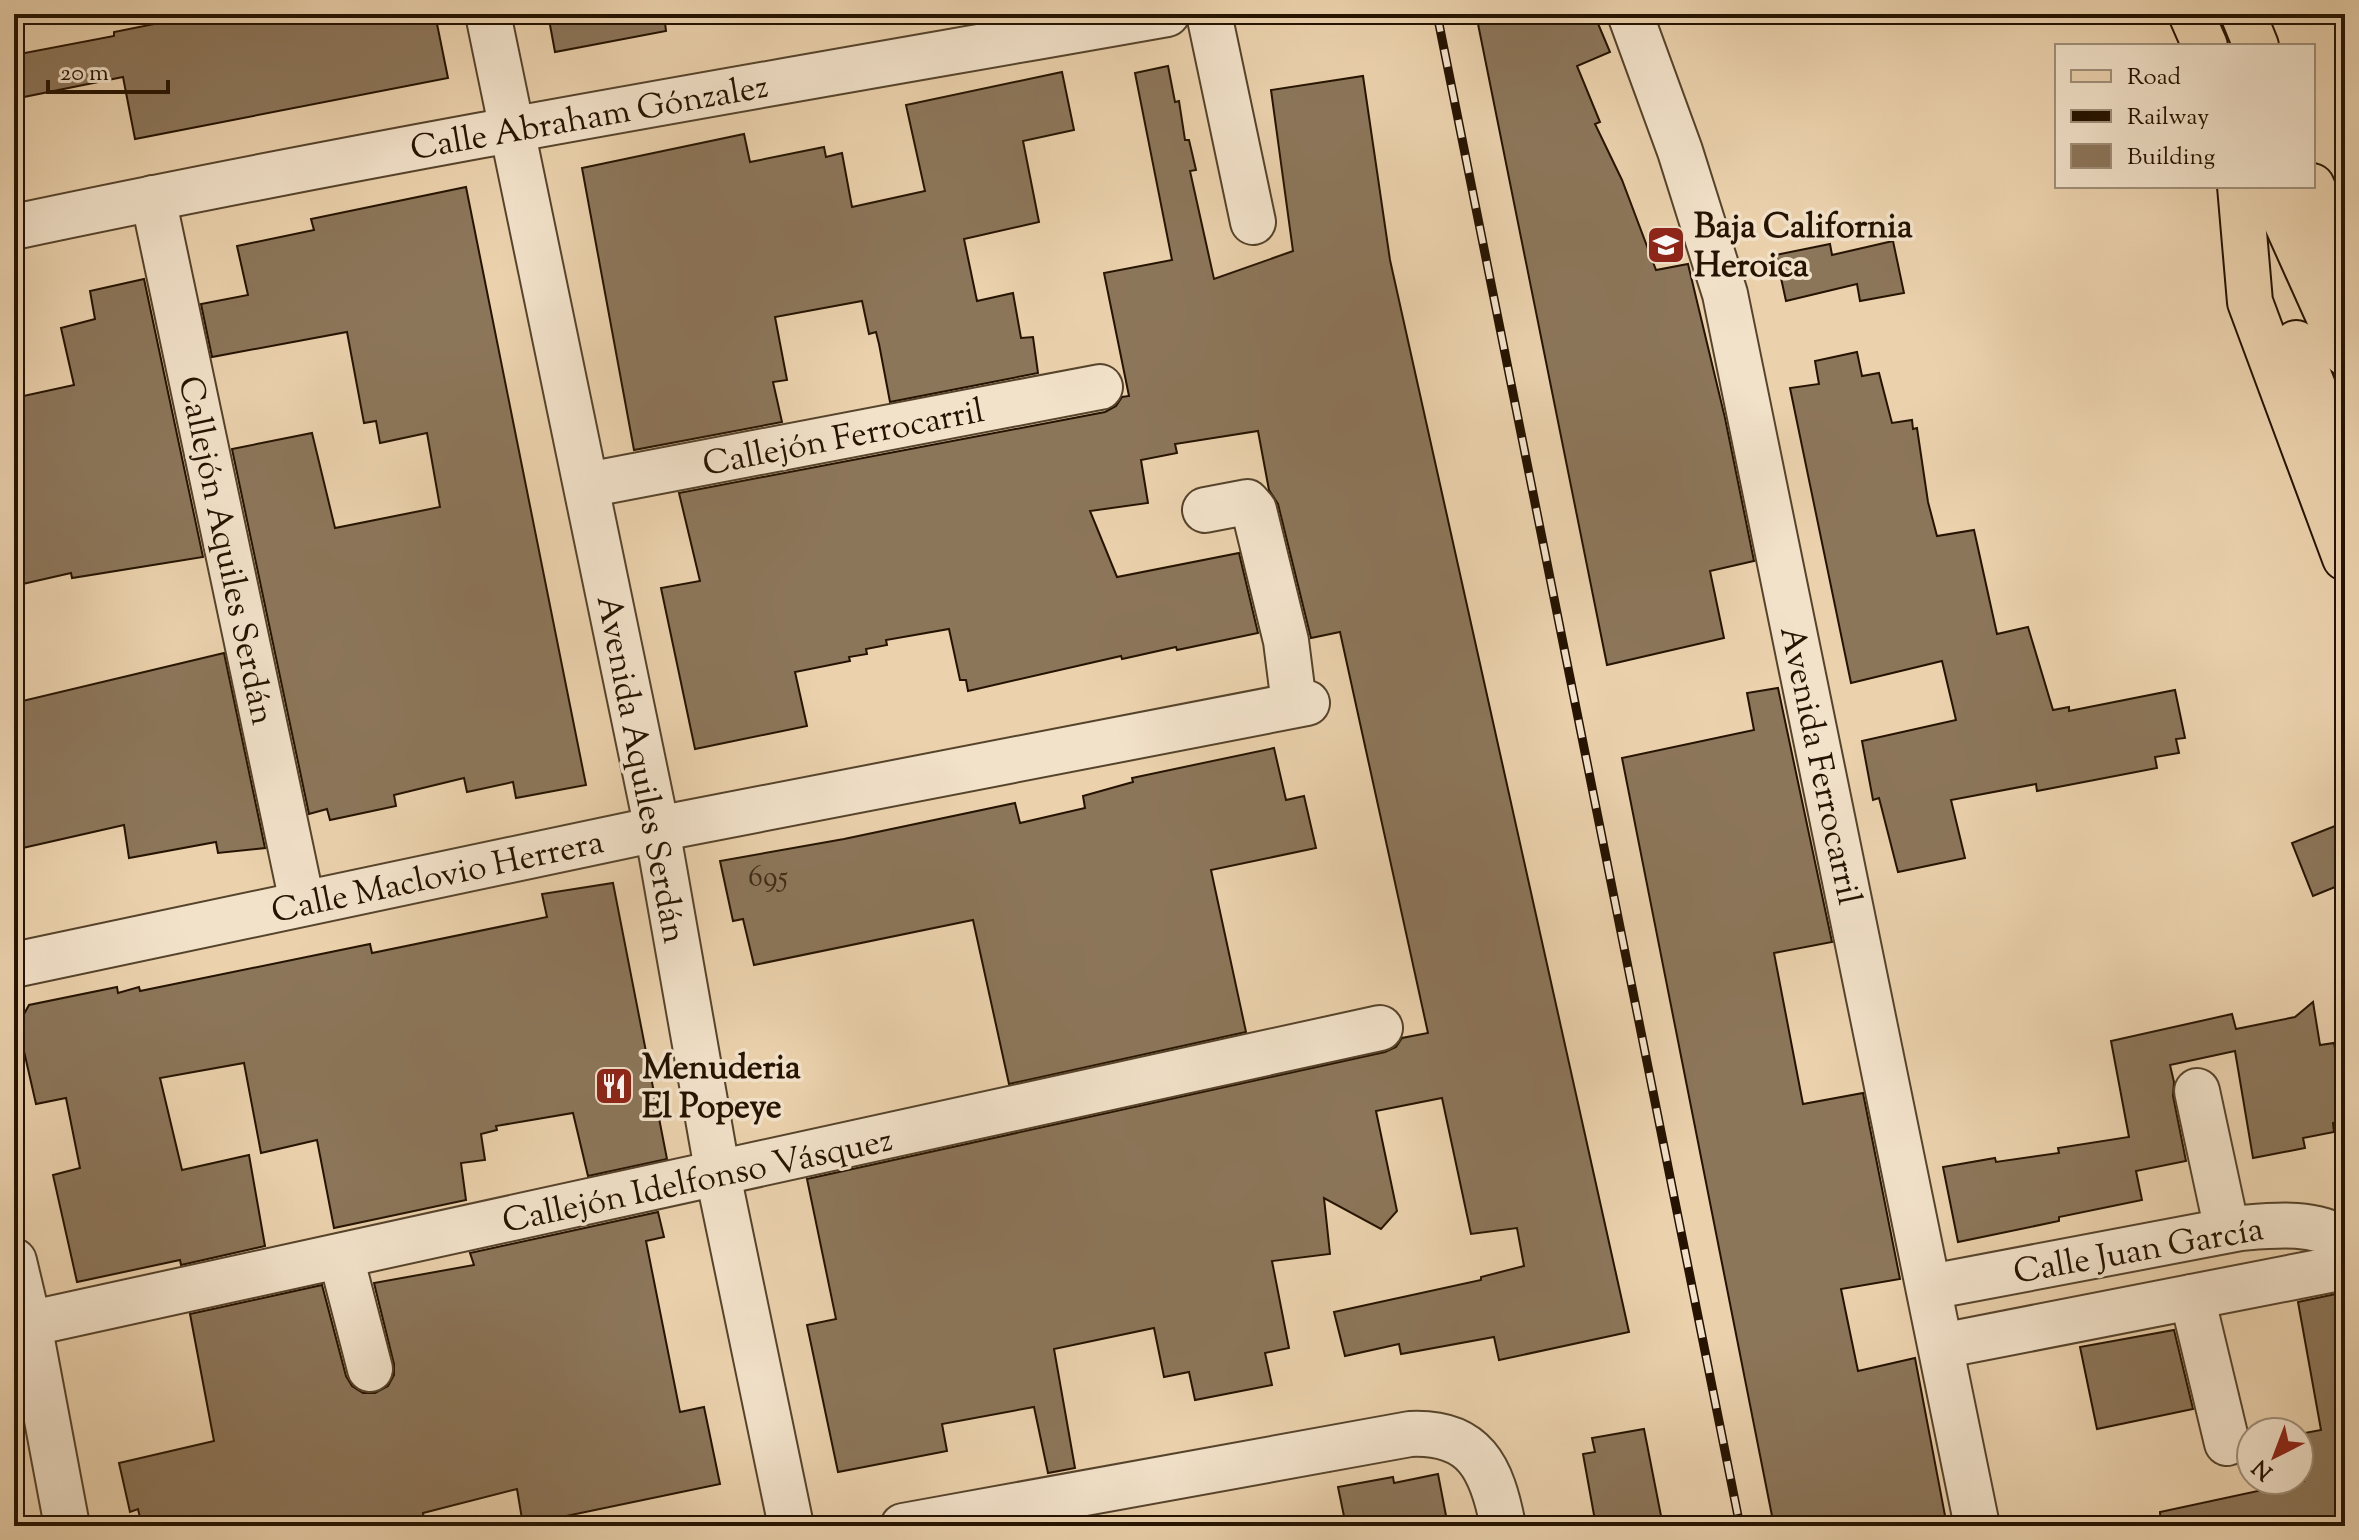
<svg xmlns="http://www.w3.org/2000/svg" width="2359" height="1540" font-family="'Sorts Mill Goudy',serif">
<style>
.building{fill:#8c765a;stroke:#251300;stroke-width:2}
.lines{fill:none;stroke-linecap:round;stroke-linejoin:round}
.minor-casing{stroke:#56432b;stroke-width:48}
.major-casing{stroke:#251300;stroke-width:48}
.minor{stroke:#f2e2ca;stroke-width:44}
.major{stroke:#ebd2ad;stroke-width:44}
.rail-casing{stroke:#251300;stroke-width:9}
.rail{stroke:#f2e2ca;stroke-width:6;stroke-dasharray:18;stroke-linecap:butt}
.labels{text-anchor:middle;stroke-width:7;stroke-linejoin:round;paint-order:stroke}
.number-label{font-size:30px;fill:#3f2c16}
.street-label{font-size:34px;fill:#251300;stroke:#f2e2ca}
.poi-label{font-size:34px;font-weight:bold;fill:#251300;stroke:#f2e2ca;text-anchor:start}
</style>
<rect width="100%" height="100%" fill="#ebd2ad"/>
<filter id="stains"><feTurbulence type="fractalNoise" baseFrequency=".0025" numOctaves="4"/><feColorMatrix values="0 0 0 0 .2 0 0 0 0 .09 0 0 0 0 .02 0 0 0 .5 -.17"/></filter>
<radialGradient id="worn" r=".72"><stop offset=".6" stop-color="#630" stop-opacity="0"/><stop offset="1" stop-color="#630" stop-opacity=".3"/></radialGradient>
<g class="building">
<polygon points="204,14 435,14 448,78 135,139 123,77 14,99 14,55 114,36 114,32"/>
<polygon points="548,14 664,14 666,31 555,52"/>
<polygon points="1476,14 1594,14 1610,52 1577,66 1600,122 1595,124 1622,180 1656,270 1688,264 1725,418 1754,561 1710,571 1724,638 1607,665"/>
<polygon points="1168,66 1175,102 1179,101 1185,140 1189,140 1196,170 1190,171 1214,279 1293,251 1271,90 1363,76 1390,260 1629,1332 1499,1360 1494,1337 1401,1354 1399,1344 1345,1356 1334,1312 1481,1280 1481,1277 1524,1266 1517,1228 1471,1234 1442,1098 1376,1111 1397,1211 1381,1229 1324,1198 1330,1254 1272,1261 1289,1348 1265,1353 1272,1385 1195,1400 1189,1372 1164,1377 1154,1328 1054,1349 1075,1468 1048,1473 1034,1407 942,1424 947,1451 838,1472 807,1325 836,1319 807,1179 1385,1052 1396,1047 1402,1038 1428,1033 1340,632 1311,638 1278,504 1269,490 1258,431 1175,444 1177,453 1141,460 1148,503 1090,511 1117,577 1239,553 1258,633 1177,650 1176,647 1122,659 1121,656 968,691 966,680 960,680 949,629 886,640 887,645 866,649 867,654 849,657 850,661 795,672 807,726 695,749 661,588 700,581 679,493 1105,412 1116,406 1122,397 1129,396 1104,273 1172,260 1135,73"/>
<polygon points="1062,72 1074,130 1023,141 1039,222 964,239 977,301 1013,293 1021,338 1033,337 1038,373 890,402 879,344 876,332 869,334 862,301 775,317 787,380 773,382 782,422 634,450 582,168 744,134 750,162 824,147 826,157 842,153 852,207 925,191 906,105"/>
<polygon points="466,187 586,785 516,798 513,782 467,792 464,778 394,795 396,806 330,820 327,809 309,814 232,449 312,433 335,528 440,507 427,433 380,443 376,421 364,423 347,332 212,357 201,304 248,295 237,246 314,230 311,219"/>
<polygon points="1893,241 1904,293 1860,301 1857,284 1786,301 1776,255 1830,244 1832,255"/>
<polygon points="144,279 203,557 72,578 71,573 14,586 14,398 74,385 61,328 95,319 90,291"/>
<polygon points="1857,352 1862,376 1879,373 1892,423 1912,420 1913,429 1917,428 1928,502 1937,536 1974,530 1997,634 2028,627 2053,710 2069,707 2069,711 2175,690 2185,738 2176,739 2179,753 2155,757 2157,768 2037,791 2036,784 1951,800 1965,858 1898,872 1879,798 1873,800 1862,741 1956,720 1942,661 1851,683 1790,388 1819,384 1815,361"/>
<polygon points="224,653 265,848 218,853 216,842 129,858 124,825 14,850 14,703"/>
<polygon points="1778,688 1832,942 1774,953 1803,1104 1863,1093 1900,1279 1841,1289 1858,1371 1915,1358 1947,1526 1774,1526 1622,758 1754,730 1747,693"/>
<polygon points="1274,748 1286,800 1304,796 1316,848 1211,870 1246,1032 1009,1084 973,920 754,965 743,919 733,921 720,861 844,839 1015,803 1020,823 1085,808 1083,796 1133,782 1132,778"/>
<polygon points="2345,822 2345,883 2313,896 2292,843"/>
<polygon points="613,883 667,1159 588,1176 573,1113 496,1126 497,1130 481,1134 485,1160 461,1163 466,1200 334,1228 317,1140 261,1153 244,1063 160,1078 182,1170 249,1155 265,1246 181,1265 180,1260 77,1282 53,1175 80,1168 66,1098 36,1104 18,1025 29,1005 117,987 118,993 139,987 140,991 370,944 372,953 547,917 542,894"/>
<polygon points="2313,1002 2320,1045 2334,1043 2345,1102 2345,1120 2333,1123 2334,1132 2303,1138 2305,1148 2253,1158 2235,1051 2170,1065 2174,1082 2173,1096 2186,1161 2136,1171 2142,1200 2059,1217 2059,1221 1958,1242 1943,1167 1995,1158 1996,1162 2059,1153 2058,1148 2129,1137 2111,1041 2232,1014 2236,1029 2295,1017"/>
<polygon points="658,1212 664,1237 646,1241 680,1412 704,1407 720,1484 523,1525 517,1489 423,1513 425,1526 142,1526 138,1509 130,1512 119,1463 214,1441 190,1314 322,1285 346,1376 352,1386 363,1393 375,1393 388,1386 394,1375 394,1364 374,1283 474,1265 470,1253"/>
<polygon points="2345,1292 2345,1526 2161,1526 2160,1512 2304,1481 2299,1434 2321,1430 2298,1302"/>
<polygon points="2174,1330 2193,1409 2097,1429 2080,1347"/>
<polygon points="1644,1429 1663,1526 1596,1526 1583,1454 1595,1452 1592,1438"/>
<polygon points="1438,1474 1448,1526 1346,1526 1338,1487 1393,1477 1394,1483"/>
</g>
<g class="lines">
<defs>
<g id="minor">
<polyline points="488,14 657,829 718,1175 791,1526"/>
<polyline points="1209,14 1253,222"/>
<polyline points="1630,14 1680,151 1725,294 1977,1526"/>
<polyline points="153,198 302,902"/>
<path d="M 14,227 C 396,146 782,82 1167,14"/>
<polyline points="587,485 1100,387"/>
<polyline points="1205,510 1247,502 1254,510 1286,641 1294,704"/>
<polyline points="14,965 657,829 1307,703"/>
<polyline points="2197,1091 2227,1230"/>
<polyline points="341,1257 370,1369"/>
<polyline points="14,1261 29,1324 67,1526"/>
<path d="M 1930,1287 L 2241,1228 C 2277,1225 2313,1221 2345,1240"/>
<polyline points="2192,1297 2227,1443"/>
<polyline points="14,1327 1380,1028"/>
<polyline points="1941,1346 2345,1267"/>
<path d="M 903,1526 L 1410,1434 C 1475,1431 1492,1468 1503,1526"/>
</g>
<g id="major">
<polyline points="2191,14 2205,46"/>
<polyline points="2243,14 2256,46"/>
<polyline points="2240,186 2250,302 2345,558"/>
<polyline points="2270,186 2345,353"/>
<polyline points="2312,186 2345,267"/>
<polyline points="2296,343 2345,468"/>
</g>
</defs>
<use href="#minor" class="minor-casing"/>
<use href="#major" class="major-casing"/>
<use href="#minor" class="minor"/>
<use href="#major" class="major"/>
<defs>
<polyline id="rail" points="1437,14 1740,1526"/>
</defs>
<use href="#rail" class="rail-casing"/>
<use href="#rail" class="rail"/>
</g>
<defs>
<symbol id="school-square" viewBox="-11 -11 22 22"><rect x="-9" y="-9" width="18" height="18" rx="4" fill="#8f2418" stroke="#f2e2ca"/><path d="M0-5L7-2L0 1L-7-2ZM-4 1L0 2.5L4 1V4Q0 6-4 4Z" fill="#fff"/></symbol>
<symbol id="restaurant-square" viewBox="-11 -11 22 22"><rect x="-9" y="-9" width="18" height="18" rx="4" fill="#8f2418" stroke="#f2e2ca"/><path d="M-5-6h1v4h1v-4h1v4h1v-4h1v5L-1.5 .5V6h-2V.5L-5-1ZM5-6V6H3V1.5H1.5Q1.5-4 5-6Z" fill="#fff"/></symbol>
</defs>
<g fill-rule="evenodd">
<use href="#school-square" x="1644" y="223" width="44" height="44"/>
<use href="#restaurant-square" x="592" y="1064" width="44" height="44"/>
</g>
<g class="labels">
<g class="number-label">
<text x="768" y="886">695</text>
</g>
<g class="street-label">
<text transform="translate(589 116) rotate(-10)" y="12">Calle Abraham Gónzalez</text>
<text transform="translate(843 436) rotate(-11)" y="12">Callejón Ferrocarril</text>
<text transform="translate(228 550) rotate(78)" y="12">Callejón Aquiles Serdán</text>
<text transform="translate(1822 765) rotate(78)" y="12">Avenida Ferrocarril</text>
<text transform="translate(643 769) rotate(79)" y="12">Avenida Aquiles Serdán</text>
<text transform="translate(437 875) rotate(-12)" y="12">Calle Maclovio Herrera</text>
<text transform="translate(697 1179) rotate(-12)" y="12">Callejón Idelfonso Vásquez</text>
<text transform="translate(2138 1249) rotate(-10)" y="12">Calle Juan García</text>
</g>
<g class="poi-label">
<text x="1694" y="237">Baja California<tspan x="1694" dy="39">Heroica</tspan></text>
<text x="642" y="1078">Menuderia<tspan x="642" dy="39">El Popeye</tspan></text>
</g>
</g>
<rect width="2359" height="1540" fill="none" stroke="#ebd2ad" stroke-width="48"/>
<rect x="16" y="16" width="2327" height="1508" fill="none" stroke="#251300" stroke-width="4"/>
<rect x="24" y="24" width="2311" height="1492" fill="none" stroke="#251300" stroke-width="2"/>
<rect x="2055" y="44" width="260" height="144" fill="#f2e2ca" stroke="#a08f79" stroke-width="2"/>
<rect x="2071" y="70" width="40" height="12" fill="#ebd2ad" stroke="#a08f79" stroke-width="2"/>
<text x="2127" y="84" font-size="24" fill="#251300">Road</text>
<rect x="2071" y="110" width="40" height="12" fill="#251300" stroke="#a08f79" stroke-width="2"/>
<text x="2127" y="124" font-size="24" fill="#251300">Railway</text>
<rect x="2071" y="144" width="40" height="24" fill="#8c765a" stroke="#a08f79" stroke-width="2"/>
<text x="2127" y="164" font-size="24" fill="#251300">Building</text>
<g transform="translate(2275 1456) rotate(222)"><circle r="38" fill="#f2e2ca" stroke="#a08f79" stroke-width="2"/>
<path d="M0-6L14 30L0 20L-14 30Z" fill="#8f2418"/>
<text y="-12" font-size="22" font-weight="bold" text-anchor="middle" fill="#251300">N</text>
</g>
<path d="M48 80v12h120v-12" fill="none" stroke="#251300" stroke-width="4"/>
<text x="60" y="80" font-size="24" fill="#251300" stroke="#f2e2ca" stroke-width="6" paint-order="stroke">20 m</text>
<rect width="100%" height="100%" filter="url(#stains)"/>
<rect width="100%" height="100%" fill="url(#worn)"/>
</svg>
